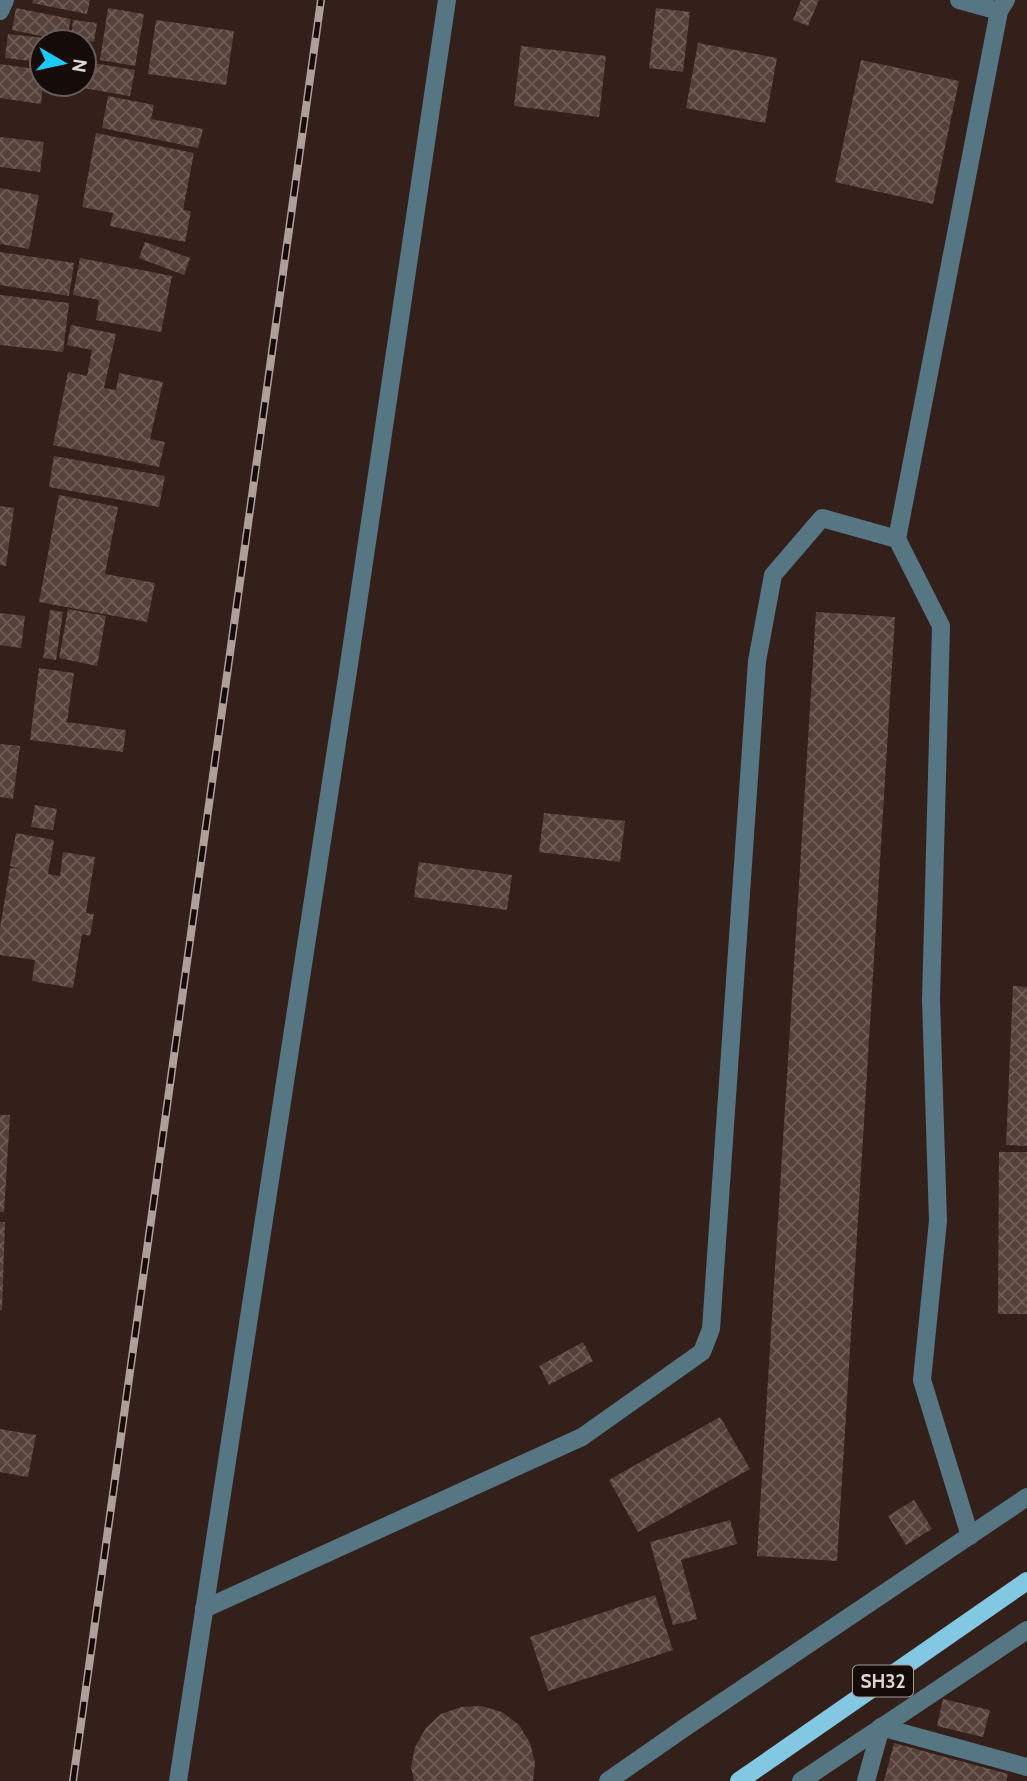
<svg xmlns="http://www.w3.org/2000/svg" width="1027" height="1781" font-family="Cabin,sans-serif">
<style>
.building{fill:url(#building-cross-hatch)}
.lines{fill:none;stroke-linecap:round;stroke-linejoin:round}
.minor{stroke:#567683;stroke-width:18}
.major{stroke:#83c8e3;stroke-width:18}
.rail-casing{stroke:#af9f9b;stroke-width:8}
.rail{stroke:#150c09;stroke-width:5;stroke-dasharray:16;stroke-linecap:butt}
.labels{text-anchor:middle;stroke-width:5;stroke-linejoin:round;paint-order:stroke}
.shield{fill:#150c09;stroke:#a49894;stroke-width:2}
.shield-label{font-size:19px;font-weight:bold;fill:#e2d4d0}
</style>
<defs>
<pattern id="building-cross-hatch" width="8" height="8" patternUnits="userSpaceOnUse" patternTransform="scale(1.75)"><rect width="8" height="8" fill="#56413a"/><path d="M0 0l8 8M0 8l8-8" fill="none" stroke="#6e5c55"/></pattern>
</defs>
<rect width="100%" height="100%" fill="#33201a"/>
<g class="building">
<polygon points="33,0 90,0 87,14 32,3"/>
<polygon points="801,0 819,0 808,26 793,20"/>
<polygon points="16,8 71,19 66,41 12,30"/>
<polygon points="108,8 144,14 135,66 100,60"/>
<polygon points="656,8 690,12 683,72 649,68"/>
<polygon points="73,20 97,23 94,42 71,39"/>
<polygon points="156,20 234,31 226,85 148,74"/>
<polygon points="8,34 44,38 44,42 42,42 41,62 5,58"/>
<polygon points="698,43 777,58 765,123 686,108"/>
<polygon points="521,46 606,56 599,117 514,106"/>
<polygon points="861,60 959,81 933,204 835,182"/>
<polygon points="87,62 135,70 130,96 83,88"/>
<polygon points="0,64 42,70 42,84 43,84 41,104 0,98"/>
<polygon points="108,96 154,105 151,119 203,129 198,148 102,128"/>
<polygon points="96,133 194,153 183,210 191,211 185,242 110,226 113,213 82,207"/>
<polygon points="0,137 44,142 40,172 0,167"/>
<polygon points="0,188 39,195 29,249 0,244"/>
<polygon points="145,242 190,258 184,275 139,258"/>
<polygon points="0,252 74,263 69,296 0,285"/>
<polygon points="80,258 172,276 161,332 96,320 99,300 73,295"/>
<polygon points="0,295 69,303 63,352 0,345"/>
<polygon points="71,325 116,334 104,388 116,390 119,373 163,382 150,439 165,442 159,467 53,445 68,372 87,376 92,350 67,345"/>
<polygon points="54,456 165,476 159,507 49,487"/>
<polygon points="59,495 118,507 105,574 155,583 147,622 39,602"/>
<polygon points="0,506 14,508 6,566 0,565"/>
<polygon points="68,609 106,616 97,666 59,658"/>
<polygon points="50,610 63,612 56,660 43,658"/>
<polygon points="816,612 895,617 837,1561 757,1556"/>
<polygon points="0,613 25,616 21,648 0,645"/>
<polygon points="39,668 74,673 67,722 126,730 123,752 30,740"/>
<polygon points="0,744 20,746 13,799 0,797"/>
<polygon points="35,805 57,809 53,830 31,827"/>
<polygon points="544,813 625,821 620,862 539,852"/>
<polygon points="16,833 54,840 48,874 60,876 63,852 95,857 86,913 94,914 90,936 82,934 73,988 32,981 35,960 0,955 0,928 10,868 21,869 10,866"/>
<polygon points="419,862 512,875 507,910 414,897"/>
<polygon points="1013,986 1027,987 1027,1146 1006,1145"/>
<polygon points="0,1115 10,1115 4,1212 0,1212"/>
<polygon points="999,1152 1027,1152 1027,1314 998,1314"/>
<polygon points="0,1222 5,1222 2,1310 0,1310"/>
<polygon points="583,1342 593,1361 549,1385 539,1366"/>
<polygon points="720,1417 750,1469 638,1532 609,1480"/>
<polygon points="0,1429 36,1435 28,1477 0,1472"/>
<polygon points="914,1500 932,1529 906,1545 888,1516"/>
<polygon points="730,1520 737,1544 681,1560 697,1619 673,1625 650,1542"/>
<polygon points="655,1595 673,1650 548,1691 530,1637"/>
<polygon points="943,1699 990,1710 983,1737 937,1726"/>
<polygon points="482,1706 502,1712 519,1725 530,1743 535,1763 533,1781 414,1781 411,1767 415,1747 426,1728 441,1714 461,1707"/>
<polygon points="894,1743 1008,1774 1006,1781 884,1781"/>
</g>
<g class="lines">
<g class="minor">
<polyline points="959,0 999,11"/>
<polyline points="0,11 5,0"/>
<polyline points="897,539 999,11 1006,0"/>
<polyline points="204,1609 582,1437 702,1352 711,1329 757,661 773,575 822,518 897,539 941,626 931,1000 938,1221 922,1380 970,1536"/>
<polyline points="881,1727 1027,1767"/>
<polyline points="178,1781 348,671 447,0"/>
<polyline points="608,1781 687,1726 1027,1497"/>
<polyline points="801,1781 1027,1630"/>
<polyline points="866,1781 881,1727"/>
</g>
<polyline class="major" points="739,1781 1027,1581"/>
<defs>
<polyline id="rail" points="73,1781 321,0"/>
</defs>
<use href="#rail" class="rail-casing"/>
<use href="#rail" class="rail"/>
</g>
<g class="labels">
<rect class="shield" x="853" y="1665.5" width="60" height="31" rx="5"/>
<g class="shield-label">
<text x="883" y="1688">SH32</text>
</g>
</g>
<g transform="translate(63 63) rotate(99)"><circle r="33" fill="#150c09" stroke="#675c59" stroke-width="2"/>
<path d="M0-5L12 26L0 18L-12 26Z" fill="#19cafc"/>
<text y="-10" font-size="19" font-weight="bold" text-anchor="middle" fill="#e2d4d0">N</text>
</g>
</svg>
